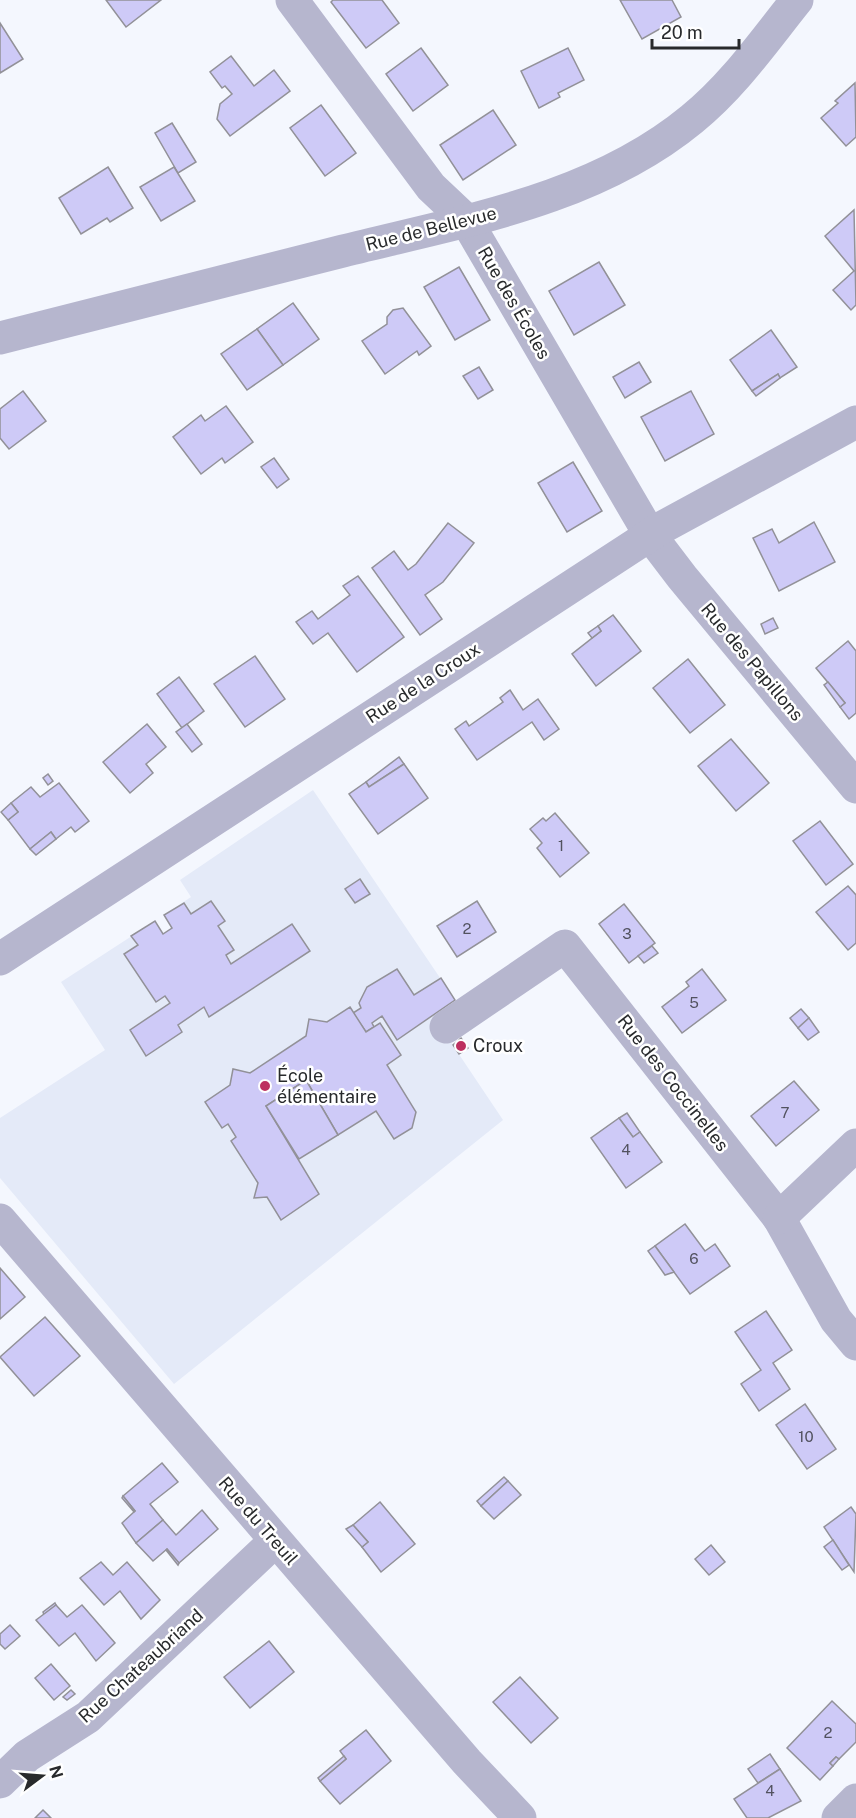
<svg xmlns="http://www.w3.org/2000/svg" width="856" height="1818" font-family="'Public Sans',sans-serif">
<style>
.built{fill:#e4eaf8}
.building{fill:#cecaf7;stroke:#929198;stroke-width:1.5}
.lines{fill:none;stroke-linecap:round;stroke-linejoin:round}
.minor{stroke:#b6b6ce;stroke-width:33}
.poi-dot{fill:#bd3060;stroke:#fff;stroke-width:2}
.labels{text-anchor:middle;stroke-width:5;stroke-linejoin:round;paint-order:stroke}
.number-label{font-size:15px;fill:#52525f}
.street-label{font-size:18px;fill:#282a2c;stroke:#fff}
.poi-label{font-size:18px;fill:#282a2c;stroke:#fff;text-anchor:start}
</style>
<rect width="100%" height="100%" fill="#f4f7fe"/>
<polygon class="built" points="313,790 455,1000 434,1017 503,1120 174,1384 0,1178 0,1118 105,1050 61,982 155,921 163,933 172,928 164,915 191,897 180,880"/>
<g class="building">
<polygon points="106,0 161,0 126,27"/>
<polygon points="333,0 382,0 399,23 366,48 331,2"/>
<polygon points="620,0 672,0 681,17 642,39"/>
<polygon points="0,23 23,59 0,73"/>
<polygon points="421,48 448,85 413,111 386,74"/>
<polygon points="568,48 584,80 558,93 560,97 539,108 521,71"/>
<polygon points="231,56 254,86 274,70 290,91 230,136 217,119 220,104 232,94 225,86 222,88 210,72"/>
<polygon points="855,83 856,137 846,146 821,118 838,103 835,101"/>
<polygon points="321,105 356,153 325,176 290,128"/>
<polygon points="493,110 516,145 463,180 440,145"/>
<polygon points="172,123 196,162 178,173 155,133"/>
<polygon points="108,167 133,208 110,222 107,218 81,234 59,198"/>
<polygon points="174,167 195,201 161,221 140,187"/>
<polygon points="854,210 856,305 851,310 833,290 854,271 825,236"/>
<polygon points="599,262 625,305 574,335 549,291"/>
<polygon points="459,267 490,320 455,340 424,287"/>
<polygon points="293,303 319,339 283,365 257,329"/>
<polygon points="403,308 431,346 419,355 417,351 385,374 362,341 387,324 387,317 393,310"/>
<polygon points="257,329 283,365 247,390 221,354"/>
<polygon points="771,330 797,367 780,378 778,374 752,391 730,360"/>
<polygon points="639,362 651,382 625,398 613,377"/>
<polygon points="479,367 493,390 478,399 463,376"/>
<polygon points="778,374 780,378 756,396 752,391"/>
<polygon points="23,391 46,421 9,449 0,438 0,409"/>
<polygon points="691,391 714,434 665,461 641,417"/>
<polygon points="226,406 253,442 225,463 222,458 201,474 173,437 201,415 205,421"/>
<polygon points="274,458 289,479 277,488 261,467"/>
<polygon points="573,462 602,511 567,532 538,483"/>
<polygon points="814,522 835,562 779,591 753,538 772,529 779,543"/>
<polygon points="448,523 474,543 443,582 425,595 442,619 420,635 372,568 394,551 408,570 416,564"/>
<polygon points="358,576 404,637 357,672 328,633 313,644 296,622 312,611 318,619 350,595 343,586"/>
<polygon points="613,615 641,651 596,686 572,654 601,631 598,626"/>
<polygon points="773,618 778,628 765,634 761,624"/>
<polygon points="598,626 601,631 592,638 588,633"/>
<polygon points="848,641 856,651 856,713 849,719 840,707 845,703 816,668"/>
<polygon points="255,656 285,699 245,727 214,684"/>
<polygon points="688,659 725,705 690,733 653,688"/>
<polygon points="179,677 204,711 182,728 157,694"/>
<polygon points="828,682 845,703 840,707 824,685"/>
<polygon points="510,690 523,710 538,699 559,729 544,740 532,722 477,760 455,729 466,721 469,726 503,702 500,698"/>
<polygon points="147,724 166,747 146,764 153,773 130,793 103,762"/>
<polygon points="187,724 202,744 192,752 176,732"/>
<polygon points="731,739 769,783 736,811 698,766"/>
<polygon points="399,757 404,764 369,787 366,782"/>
<polygon points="404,764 428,798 378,834 349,794 366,782 369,787"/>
<polygon points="48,774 53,781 48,785 43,778"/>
<polygon points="59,783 89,821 75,832 71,827 56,839 51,832 30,849 8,820 18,812 11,803 31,787 40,797"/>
<polygon points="11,803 18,812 8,820 1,812"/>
<polygon points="555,813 589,853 560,877 537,848 542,843 530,829 543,818 546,821"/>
<polygon points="820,821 853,864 826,885 793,841"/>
<polygon points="51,832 56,839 36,855 30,849"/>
<polygon points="360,879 370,894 355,903 345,889"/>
<polygon points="848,886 856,895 856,943 848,950 816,912"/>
<polygon points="211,901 225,921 218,926 234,950 226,955 231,964 292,924 310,951 209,1017 204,1007 178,1025 182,1032 146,1056 130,1030 170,1003 165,996 156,1002 124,954 138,945 131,936 155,921 163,934 172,928 164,915 184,903 191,914"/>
<polygon points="477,901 496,932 457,957 437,926"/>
<polygon points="624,904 655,943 629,963 599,924"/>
<polygon points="652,946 658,953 644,963 638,956"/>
<polygon points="397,969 414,995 441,978 455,1000 397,1040 382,1016 372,1023 374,1027 366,1032 353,1013 361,1008 359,1003 367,987"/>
<polygon points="702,969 726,1000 682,1033 662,1007 689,986 686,982"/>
<polygon points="350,1007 366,1032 380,1023 401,1055 387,1065 416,1112 412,1128 394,1139 376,1111 338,1135 306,1080 266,1106 319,1194 281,1220 267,1197 254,1198 258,1183 231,1141 236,1137 228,1124 222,1128 205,1102 230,1085 233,1069 250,1073 306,1036 309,1019 327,1022"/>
<polygon points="801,1009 809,1018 798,1028 790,1018"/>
<polygon points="809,1018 819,1032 808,1040 798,1028"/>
<polygon points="461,1038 468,1048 459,1054 453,1045"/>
<polygon points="306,1080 338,1135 299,1159 266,1106"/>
<polygon points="794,1081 819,1110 776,1146 751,1116"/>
<polygon points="627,1113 640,1132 633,1137 619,1118"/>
<polygon points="619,1118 633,1137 640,1132 662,1162 626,1188 591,1138"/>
<polygon points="685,1224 705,1251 715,1244 730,1266 690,1294 655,1246"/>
<polygon points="655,1246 674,1272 665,1275 648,1251"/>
<polygon points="0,1268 25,1297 0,1319"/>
<polygon points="766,1311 792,1350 773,1363 790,1389 759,1411 741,1384 761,1370 735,1332"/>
<polygon points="45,1317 80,1356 34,1396 0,1357"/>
<polygon points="805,1404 836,1449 807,1469 776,1425"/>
<polygon points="162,1463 178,1482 150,1504 163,1520 136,1543 122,1523 135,1511 123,1496"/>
<polygon points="504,1477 508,1481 481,1506 477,1501"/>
<polygon points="508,1481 521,1495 494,1519 481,1506"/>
<polygon points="123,1496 135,1511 134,1512 122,1498"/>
<polygon points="380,1502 415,1544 381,1572 362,1547 368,1542 353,1525"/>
<polygon points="851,1507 856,1514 854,1572 824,1527"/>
<polygon points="202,1510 218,1529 179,1563 167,1549 153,1561 136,1543 163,1520 176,1535"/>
<polygon points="353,1525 368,1542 362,1547 346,1529"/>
<polygon points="833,1540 849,1565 842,1570 824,1547"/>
<polygon points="711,1545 725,1562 709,1575 695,1559"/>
<polygon points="167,1549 179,1563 178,1565 166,1550"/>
<polygon points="101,1562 113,1575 127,1562 160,1600 141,1619 120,1591 104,1605 80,1578"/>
<polygon points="55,1603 56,1605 44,1615 43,1612"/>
<polygon points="56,1605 67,1617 82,1605 115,1643 96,1661 75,1633 59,1646 36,1620"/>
<polygon points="10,1625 20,1636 5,1649 0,1644 0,1634"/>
<polygon points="269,1641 294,1672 250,1708 224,1677"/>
<polygon points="51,1664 70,1686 54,1700 35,1678"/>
<polygon points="520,1677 558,1718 531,1743 493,1702"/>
<polygon points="71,1690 75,1694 67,1700 63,1697"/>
<polygon points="832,1701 856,1724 856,1742 839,1759 836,1757 830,1763 833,1766 820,1780 787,1748"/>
<polygon points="366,1730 391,1761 340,1804 320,1781 346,1759 340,1751"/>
<polygon points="770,1754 780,1769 758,1783 748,1769"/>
<polygon points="344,1756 346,1759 320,1781 318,1778"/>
<polygon points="836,1757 839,1759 833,1766 830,1763"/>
<polygon points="780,1769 801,1801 768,1818 747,1818 734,1799"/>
<polygon points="43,1810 51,1818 35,1818"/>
</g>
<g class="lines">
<g class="minor">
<polyline points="292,0 431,187 466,220 650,535 682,577 856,787"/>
<path d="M 0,338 C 114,309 229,280 343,251 C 463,221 594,200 692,119 C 733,86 764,41 797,0"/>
<polyline points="0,959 661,528 856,422"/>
<polyline points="446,1027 565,946 779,1218 836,1320 856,1344"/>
<polyline points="779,1218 856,1145"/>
<polyline points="0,1220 467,1762 520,1818"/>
<polyline points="0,1782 27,1756 88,1717 275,1541"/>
<polyline points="838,1818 856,1800"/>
</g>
</g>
<g class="poi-dot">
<circle cx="461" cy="1046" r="6"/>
<circle cx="265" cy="1086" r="6"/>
</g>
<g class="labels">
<g class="number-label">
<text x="561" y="851">1</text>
<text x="467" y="934">2</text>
<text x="627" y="939">3</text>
<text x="694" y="1008">5</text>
<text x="785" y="1118">7</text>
<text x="626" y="1155">4</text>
<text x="694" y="1264">6</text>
<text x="806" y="1442">10</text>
<text x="828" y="1738">2</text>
<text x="770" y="1796">4</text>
</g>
<g class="street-label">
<text transform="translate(431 229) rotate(-14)" y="6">Rue de Bellevue</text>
<text transform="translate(514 303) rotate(60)" y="6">Rue des Écoles</text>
<text transform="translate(752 662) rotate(50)" y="6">Rue des Papillons</text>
<text transform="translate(423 683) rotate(-33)" y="6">Rue de la Croux</text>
<text transform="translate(673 1083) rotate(52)" y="6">Rue des Coccinelles</text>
<text transform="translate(258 1521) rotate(49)" y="6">Rue du Treuil</text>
<text transform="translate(141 1666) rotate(-42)" y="6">Rue Chateaubriand</text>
</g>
<g class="poi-label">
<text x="473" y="1052">Croux</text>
<text x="277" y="1082">École<tspan x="277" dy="21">élémentaire</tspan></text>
</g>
</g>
<g transform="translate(42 1776) rotate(74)" stroke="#ffffff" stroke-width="4.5" paint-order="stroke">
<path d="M0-4.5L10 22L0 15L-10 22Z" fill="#282a2c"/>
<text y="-9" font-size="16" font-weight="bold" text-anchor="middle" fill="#282a2c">N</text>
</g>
<path d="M652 39v9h87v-9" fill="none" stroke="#282a2c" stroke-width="3"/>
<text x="661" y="39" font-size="18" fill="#282a2c" stroke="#ffffff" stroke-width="4.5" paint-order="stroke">20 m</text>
</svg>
